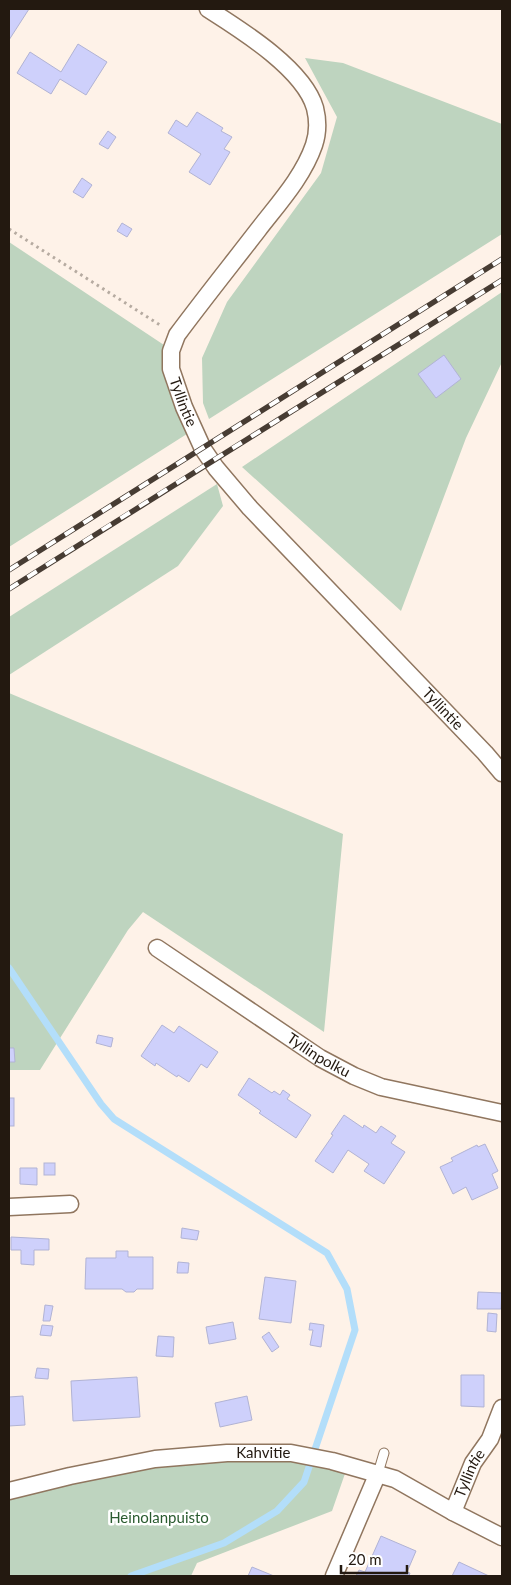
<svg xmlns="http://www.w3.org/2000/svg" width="511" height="1585" font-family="Lato,sans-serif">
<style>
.green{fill:#bed4bf}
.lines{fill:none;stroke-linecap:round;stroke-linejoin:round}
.stream{stroke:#b3defa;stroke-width:7}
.building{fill:#ced0fb;stroke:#b1b3d4}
.service-casing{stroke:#90765f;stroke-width:11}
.minor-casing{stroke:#90765f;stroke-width:19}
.path{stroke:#b6aba1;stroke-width:3;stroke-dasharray:2.5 4;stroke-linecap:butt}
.service{stroke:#fff;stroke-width:9}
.minor{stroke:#fff;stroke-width:16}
.rail-casing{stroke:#473c33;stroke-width:5.5}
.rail{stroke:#fff;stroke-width:4;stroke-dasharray:11;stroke-linecap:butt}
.labels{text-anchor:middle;stroke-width:5;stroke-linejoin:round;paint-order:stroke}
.street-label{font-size:15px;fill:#231910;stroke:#fff}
.park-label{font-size:15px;fill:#2a5b2f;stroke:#fff}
</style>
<rect width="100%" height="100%" fill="#fef2e8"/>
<g class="green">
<polygon points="305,58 343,63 502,124 502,234 209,419 203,403 202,358 227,302 321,173 337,117"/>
<polygon points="9,242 164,345 166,384 190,432 9,547"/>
<polygon points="502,292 502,362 466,438 401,611 242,467"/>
<polygon points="217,484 223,506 178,566 9,675 9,617"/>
<polygon points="9,693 343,834 324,1032 143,912 128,930 40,1070 9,1070"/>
<polygon points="291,1453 348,1465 332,1511 197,1563 191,1576 9,1576 9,1494 155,1459"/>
</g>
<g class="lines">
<polyline class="stream" points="9,968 101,1104 114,1119 327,1253 347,1289 355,1330 304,1482 277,1511 224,1543 131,1576"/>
</g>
<g class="building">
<polygon points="9,9 29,9 9,40"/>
<polygon points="78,44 107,62 86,95 60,79 51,94 17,73 30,52 61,72"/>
<polygon points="197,112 223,128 221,131 232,137 224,149 230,152 210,185 189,172 201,154 168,133 176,120 187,127"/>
<polygon points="108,131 116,137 108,149 99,144"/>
<polygon points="82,178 92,185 83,198 73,192"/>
<polygon points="122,223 132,229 127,237 117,231"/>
<polygon points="444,355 461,379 436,398 418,374"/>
<polygon points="162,1025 174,1033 179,1026 218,1052 207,1068 201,1064 189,1082 178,1075 177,1077 156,1063 155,1066 141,1056"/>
<polygon points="98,1035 113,1038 111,1047 96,1043"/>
<polygon points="9,1048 14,1048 15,1062 9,1062"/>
<polygon points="249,1078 272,1093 274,1091 280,1095 283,1090 290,1095 287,1099 311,1115 296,1138 259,1113 261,1111 238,1095"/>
<rect x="9" y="1098" width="5" height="28"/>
<polygon points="344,1115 363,1128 364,1125 376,1133 381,1126 396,1136 391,1143 405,1152 384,1184 364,1171 369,1164 348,1150 333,1173 315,1161 333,1135 331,1134"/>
<polygon points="485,1144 498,1171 492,1174 498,1188 472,1200 466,1187 453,1194 440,1167 453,1161 451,1158 477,1145 478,1147"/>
<rect x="44" y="1163" width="11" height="12"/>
<polygon points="20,1168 37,1168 37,1185 20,1184"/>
<polygon points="182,1228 199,1231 197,1240 181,1238"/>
<polygon points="11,1237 49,1239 49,1250 34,1250 34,1265 21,1264 21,1250 11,1250"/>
<polygon points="116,1251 128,1251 128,1257 153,1257 153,1289 137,1289 134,1292 126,1292 122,1289 85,1289 86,1258 116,1258"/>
<polygon points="178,1262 189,1263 188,1273 177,1273"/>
<polygon points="265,1277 296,1281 291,1323 259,1319"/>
<polygon points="478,1292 502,1293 501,1309 477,1309"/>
<polygon points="45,1305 53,1306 50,1321 43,1321"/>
<polygon points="488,1313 497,1314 496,1332 487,1331"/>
<polygon points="233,1322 236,1339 209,1344 206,1327"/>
<polygon points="310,1323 324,1325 321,1347 310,1345 313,1330 309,1330"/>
<polygon points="42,1325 53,1326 51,1336 40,1335"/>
<polygon points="269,1332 279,1347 272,1352 262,1337"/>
<polygon points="158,1336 174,1337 173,1357 156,1356"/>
<polygon points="37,1368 49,1369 48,1379 35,1378"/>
<polygon points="461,1375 484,1375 484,1407 461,1406"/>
<polygon points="137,1377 140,1417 73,1421 71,1381"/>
<polygon points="23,1396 25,1425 9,1426 9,1397"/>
<polygon points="247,1396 252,1420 220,1427 215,1403"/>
<polygon points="381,1536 416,1551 407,1572 410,1573 409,1576 356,1576 359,1570 365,1572"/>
<polygon points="459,1562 489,1576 452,1576"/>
<polygon points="252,1567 274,1576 248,1576"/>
</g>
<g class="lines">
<defs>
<polyline id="service" points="378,1473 384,1453"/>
<g id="minor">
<path id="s1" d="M 208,9 C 241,30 304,69 315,108 C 318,120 318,133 314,145 C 303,177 278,204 258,230 C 231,265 203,300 177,335 L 171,351 L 171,369 L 184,407 L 203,449 L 216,468 L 250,508 L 485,753 L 502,773"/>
<path id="s2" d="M 157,948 L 320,1058 L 354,1076 L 381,1087 L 502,1113"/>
<polyline points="9,1207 70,1204"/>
<path id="s3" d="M 9,1491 L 70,1476 L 155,1459 L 227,1453 L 291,1453 L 332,1461 L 395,1479 L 453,1512 L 502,1537"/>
<path id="s4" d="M 453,1512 L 473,1463 L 490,1439 L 502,1408"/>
<polyline points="334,1576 378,1473"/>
</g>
</defs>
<use href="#service" class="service-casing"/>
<use href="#minor" class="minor-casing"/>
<polyline class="path" points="9,229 160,325"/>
<use href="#service" class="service"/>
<use href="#minor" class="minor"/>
<defs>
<g id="rail">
<polyline points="9,570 502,259"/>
<path d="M 9,589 C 172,485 338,383 502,280"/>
</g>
</defs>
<use href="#rail" class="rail-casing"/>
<use href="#rail" class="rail"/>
</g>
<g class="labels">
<g class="street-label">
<text dy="5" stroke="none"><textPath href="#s1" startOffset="491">Tyllintie</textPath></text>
<text dy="5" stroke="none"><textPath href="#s1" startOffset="896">Tyllintie</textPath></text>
<text dy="5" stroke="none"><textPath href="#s2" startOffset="194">Tyllinpolku</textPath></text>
<text dy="5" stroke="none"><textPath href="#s3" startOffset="258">Kahvitie</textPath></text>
<text dy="5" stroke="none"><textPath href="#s4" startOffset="42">Tyllintie</textPath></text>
</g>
<g class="park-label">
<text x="159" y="1523">Heinolanpuisto</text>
</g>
</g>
<rect width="511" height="1585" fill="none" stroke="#231910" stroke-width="20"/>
<path d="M341 1565v8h66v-8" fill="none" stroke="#231910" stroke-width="2.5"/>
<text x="348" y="1565" font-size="15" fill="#231910" stroke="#ffffff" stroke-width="4" paint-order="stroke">20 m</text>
</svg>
